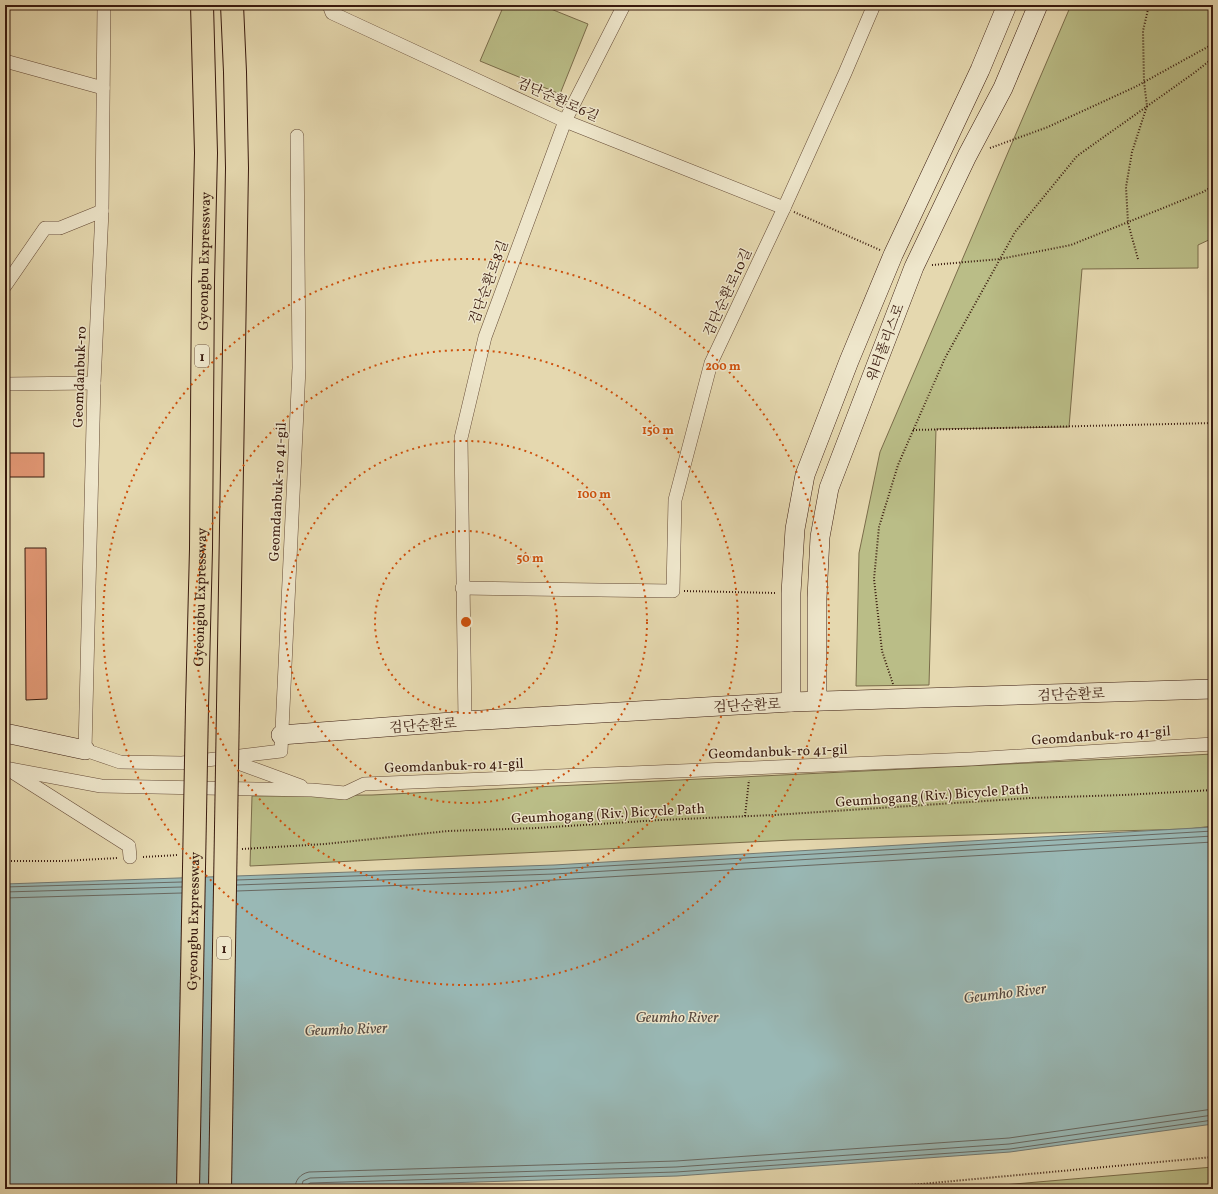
<svg xmlns="http://www.w3.org/2000/svg" width="1218" height="1194" font-family="Vollkorn,'Noto Serif KR',serif">
<style>
.green{fill:#babd87;stroke:#7a6c4a}
.water{fill:#99b8b5;stroke:#737972}
.lines{fill:none;stroke-linecap:round;stroke-linejoin:round}
.shore{stroke:#696962;stroke-width:1}
.building{fill:#e19774;stroke:#391a0e}
.street-casing{stroke:#644a36;stroke-width:14}
.secondary-casing{stroke:#391a0e;stroke-width:20}
.highway-casing{stroke:#391a0e;stroke-width:24}
.path{stroke:#391a0e;stroke-width:2;stroke-dasharray:1 2;stroke-linecap:butt}
.street{stroke:#eee6cb;stroke-width:13}
.secondary{stroke:#eee6cb;stroke-width:19}
.highway{stroke:#e5d8af;stroke-width:22}
.highway-bridge-casing{stroke:#391a0e;stroke-width:24;stroke-linecap:butt}
.highway-bridge{stroke:#e5d8af;stroke-width:22}
.ring{fill:none;stroke:#ce500c;stroke-width:2;stroke-dasharray:2 4}
.labels{text-anchor:middle;stroke-width:3;stroke-linejoin:round;paint-order:stroke}
.shield{fill:#eee6cb;stroke:#6f5747;stroke-width:1}
.shield-label{font-size:13px;font-weight:bold;fill:#391a0e}
.street-label{font-size:14px;fill:#391a0e;stroke:#eee6cb}
.water-label{font-size:15px;font-style:italic;fill:#564940;stroke:#eee6cb}
.centre{fill:#ce500c;stroke:#eee6cb;stroke-width:2}
.ring-label{font-size:12px;text-anchor:middle;font-weight:bold;fill:#ce500c;stroke:#eee6cb;stroke-width:3;stroke-linejoin:round;paint-order:stroke}
</style>
<rect width="100%" height="100%" fill="#e5d8af"/>
<filter id="stains"><feTurbulence type="fractalNoise" baseFrequency=".005" numOctaves="4"/><feColorMatrix values="0 0 0 0 .2 0 0 0 0 .09 0 0 0 0 .02 0 0 0 .5 -.17"/></filter>
<radialGradient id="worn" r=".72"><stop offset=".6" stop-color="#630" stop-opacity="0"/><stop offset="1" stop-color="#630" stop-opacity=".3"/></radialGradient>
<g class="green">
<polygon points="504,5 541,5 588,24 560,94 480,61"/>
<polygon points="1071,5 1213,5 1213,238 1198,245 1198,268 1082,269 1069,427 936,429 929,685 856,686 859,553 880,452"/>
<polygon points="1213,754 1213,826 1188,829 792,840 250,866 252,796 372,795"/>
<polygon points="1213,1167 1213,1189 956,1189"/>
</g>
<polygon class="water" points="1213,827 1213,1124 1010,1152 677,1176 245,1189 5,1189 5,884 554,865"/>
<g class="lines">
<g class="shore">
<polyline points="237,880 554,869 1213,831"/>
<polyline points="237,885 554,874 1213,836"/>
<polyline points="5,887 182,882"/>
<polyline points="237,891 555,880 1213,842"/>
<polyline points="5,892 182,887"/>
<polyline points="5,898 182,893"/>
<path d="M 295,1189 C 295,1180 300,1174 309,1172 L 676,1161 L 1009,1138 L 1213,1109"/>
<polyline points="301,1189 303,1181 310,1178 676,1167 1009,1144 1213,1115"/>
<polyline points="306,1189 307,1185 310,1183 676,1172 1010,1149 1213,1120"/>
</g>
</g>
<g class="building">
<rect x="5" y="453" width="39" height="24"/>
<polygon points="25,548 46,548 47,699 26,700"/>
</g>
<g class="lines">
<defs>
<g id="street">
<polyline points="104,5 102,211 94,383 85,750 120,762 182,763 281,751 299,368 297,136"/>
<polyline points="329,5 332,13 565,121 784,208"/>
<polyline points="5,61 103,88"/>
<polyline points="5,286 45,228 60,228 102,211"/>
<polyline points="5,384 94,383"/>
<polyline points="462,588 673,591 675,500 711,363 784,208 845,73 874,5"/>
<polyline points="465,721 461,438 485,337 565,121 624,5"/>
<polyline points="227,759 301,786"/>
<polyline points="5,768 101,786 312,790 345,793 364,784 971,759 1213,744"/>
<polyline points="14,773 129,846 130,857"/>
</g>
<g id="secondary">
<polyline points="817,701 817,598 820,537 829,488 914,267 967,156 1003,88 1038,5"/>
<polyline points="791,702 791,593 795,529 805,475 849,361 893,255 980,70 1007,5"/>
<polyline points="5,733 85,750"/>
<polyline points="281,735 465,721 791,702 1213,689"/>
</g>
<g id="highway">
<path id="s1" d="M 197,707 L 201,549 L 203,282 L 206,153 L 202,5"/>
<polyline points="228,707 237,168 235,72 232,5"/>
</g>
</defs>
<use href="#street" class="street-casing"/>
<use href="#secondary" class="secondary-casing"/>
<use href="#highway" class="highway-casing"/>
<g class="path">
<polyline points="990,148 1048,127 1135,87 1213,44"/>
<polyline points="794,212 880,250"/>
<polyline points="1213,236 1210,239 1213,245"/>
<polyline points="1138,259 1128,223 1126,187 1132,152 1147,106 1144,82 1143,31 1149,5"/>
<polyline points="932,265 1000,259 1071,245 1203,192 1213,186"/>
<polyline points="913,430 1213,423"/>
<polyline points="684,591 776,593"/>
<polyline points="893,684 882,651 874,579 879,527 898,465 945,358 1015,232 1077,156 1194,73 1213,58"/>
<polyline points="745,816 749,780"/>
<polyline points="242,849 325,844 448,831 537,828 660,820 774,815 1030,798 1123,795 1213,790"/>
<polyline points="143,857 178,855"/>
<polyline points="5,861 63,861 118,858"/>
<polyline points="867,1189 1213,1157"/>
</g>
<use href="#street" class="street"/>
<use href="#secondary" class="secondary"/>
<use href="#highway" class="highway"/>
<defs>
<g id="highway-bridge">
<path id="s2" d="M 188,1189 L 197,707"/>
<polyline points="220,1189 228,707"/>
</g>
</defs>
<use href="#highway-bridge" class="highway-bridge-casing"/>
<use href="#highway-bridge" class="highway-bridge"/>
</g>
<g class="ring">
<circle cx="466" cy="622" r="91"/>
<circle cx="466" cy="622" r="181"/>
<circle cx="466" cy="622" r="272"/>
<circle cx="466" cy="622" r="363"/>
</g>
<g class="labels">
<g class="shield">
<rect x="195" y="345" width="14" height="22" rx="3"/>
<rect x="217" y="937" width="14" height="22" rx="3"/>
</g>
<g class="shield-label">
<text x="202" y="361">1</text>
<text x="224" y="953">1</text>
</g>
<g class="street-label">
<text transform="translate(558 99) rotate(24)" y="5">검단순환로6길</text>
<text dy="5" stroke="none"><textPath href="#s1" startOffset="446">Gyeongbu Expressway</textPath></text>
<text transform="translate(488 282) rotate(-70)" y="5">검단순환로8길</text>
<text transform="translate(727 292) rotate(-65)" y="5">검단순환로10길</text>
<text transform="translate(885 342) rotate(-69)" y="5">워터폴리스로</text>
<text transform="translate(79 377) rotate(-88)" y="5">Geomdanbuk-ro</text>
<text transform="translate(277 492) rotate(-87)" y="5">Geomdanbuk-ro 41-gil</text>
<text dy="5" stroke="none"><textPath href="#s1" startOffset="110">Gyeongbu Expressway</textPath></text>
<text transform="translate(1071 694) rotate(-2)" y="5">검단순환로</text>
<text transform="translate(747 705) rotate(-3)" y="5">검단순환로</text>
<text transform="translate(423 725) rotate(-4)" y="5">검단순환로</text>
<text transform="translate(1101 735) rotate(-4)" y="5">Geomdanbuk-ro 41-gil</text>
<text transform="translate(778 751) rotate(-2)" y="5">Geomdanbuk-ro 41-gil</text>
<text transform="translate(454 765) rotate(-2)" y="5">Geomdanbuk-ro 41-gil</text>
<text transform="translate(932 795) rotate(-4)" y="5">Geumhogang (Riv.) Bicycle Path</text>
<text transform="translate(608 813) rotate(-3)" y="5">Geumhogang (Riv.) Bicycle Path</text>
<text dy="5" stroke="none"><textPath href="#s2" startOffset="268">Gyeongbu Expressway</textPath></text>
</g>
<g class="water-label">
<text transform="translate(1005 993) rotate(-7)" y="5">Geumho River</text>
<text x="677" y="1022">Geumho River</text>
<text transform="translate(346 1029) rotate(-2)" y="5">Geumho River</text>
</g>
</g>
<circle cx="466" cy="622" r="6" class="centre"/>
<g class="ring-label">
<text x="723" y="370">200 m</text>
<text x="658" y="434">150 m</text>
<text x="594" y="498">100 m</text>
<text x="530" y="562">50 m</text>
</g>
<rect width="1218" height="1194" fill="none" stroke="#e5d8af" stroke-width="20"/>
<rect x="6" y="6" width="1206" height="1182" fill="none" stroke="#391a0e" stroke-width="2"/>
<rect x="10" y="10" width="1198" height="1174" fill="none" stroke="#391a0e"/>
<rect width="100%" height="100%" filter="url(#stains)"/>
<rect width="100%" height="100%" fill="url(#worn)"/>
</svg>
